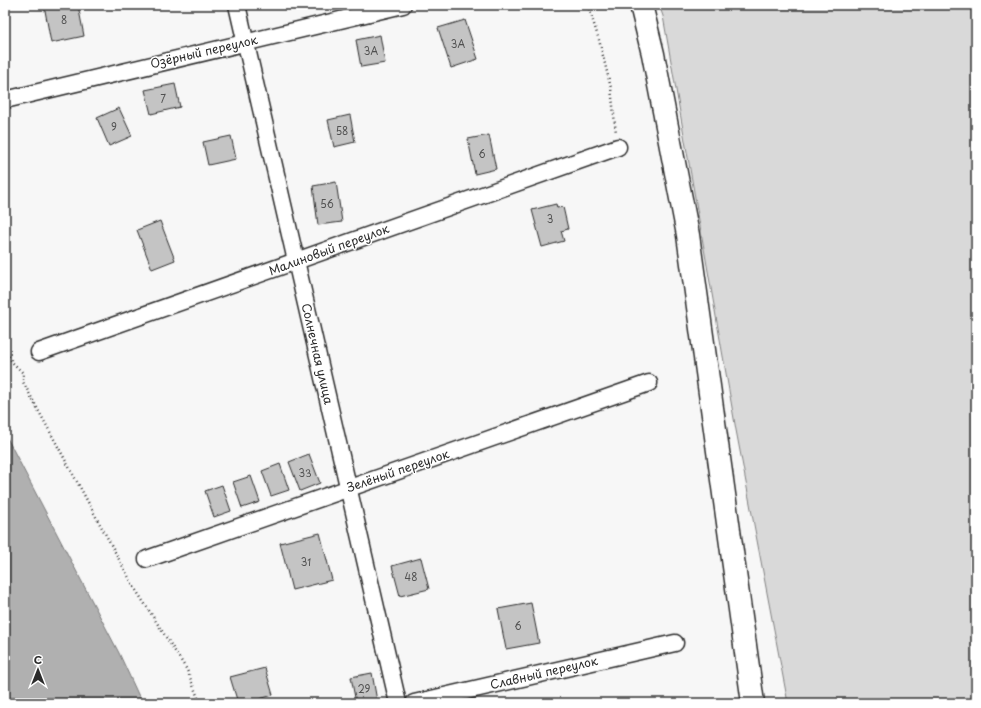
<svg xmlns="http://www.w3.org/2000/svg" width="981" height="708" font-family="'Playpen Sans',sans-serif">
<style>
.green{fill:#d9d9d9;stroke:#828282}
.water{fill:#b0b0b0;stroke:#7b7b7b}
.building{fill:#c4c4c4;stroke:#2b2b2b}
.lines{fill:none;stroke-linecap:round;stroke-linejoin:round}
.street-casing{stroke:#2b2b2b;stroke-width:19}
.secondary-casing{stroke:#2b2b2b;stroke-width:25}
.path{stroke:#2b2b2b;stroke-width:2.5;stroke-dasharray:1 3;stroke-linecap:butt}
.street{stroke:#fff;stroke-width:16}
.secondary{stroke:#fff;stroke-width:22}
.labels{text-anchor:middle;stroke-width:3;stroke-linejoin:round;paint-order:stroke}
.number-label{font-size:10px;fill:#515151}
.street-label{font-size:12px;fill:#2b2b2b;stroke:#fff}
</style>
<rect width="100%" height="100%" fill="#f7f7f7"/>
<filter id="ink" filterUnits="userSpaceOnUse"><feTurbulence type="fractalNoise" baseFrequency=".025" numOctaves="2"/><feDisplacementMap in="SourceGraphic" scale="8" xChannelSelector="R" yChannelSelector="G"/><feConvolveMatrix kernelMatrix="1 2 1 2 8 2 1 2 1" color-interpolation-filters="sRGB"/></filter>
<g filter="url(#ink)">
<polygon class="green" points="659,5 976,5 976,703 788,703 736,430 663,16"/>
<polygon class="water" points="5,434 119,653 142,703 5,703"/>
<g class="building">
<polygon points="44,5 78,5 84,36 51,43"/>
<polygon points="465,20 478,59 451,68 438,28"/>
<polygon points="380,35 385,63 361,67 356,40"/>
<polygon points="175,84 180,107 151,114 145,90"/>
<polygon points="119,108 132,136 109,146 97,118"/>
<polygon points="350,115 355,142 334,147 328,120"/>
<polygon points="489,135 496,169 475,174 468,139"/>
<polygon points="231,136 236,159 208,165 203,142"/>
<polygon points="336,182 342,222 318,225 313,186"/>
<polygon points="556,204 557,208 563,207 568,229 561,231 564,241 542,247 532,210"/>
<polygon points="160,221 175,260 152,269 137,230"/>
<polygon points="309,454 320,483 300,491 289,462"/>
<polygon points="280,464 289,490 271,496 262,471"/>
<polygon points="251,476 260,502 242,508 233,482"/>
<polygon points="222,485 231,511 214,517 205,491"/>
<polygon points="320,533 332,580 292,590 280,543"/>
<polygon points="421,558 429,589 400,596 392,566"/>
<polygon points="531,603 539,643 506,649 498,609"/>
<polygon points="265,668 273,695 246,703 238,703 230,677"/>
<polygon points="372,673 377,701 356,703 351,677"/>
</g>
<g class="lines">
<defs>
<g id="street">
<polyline points="237,5 398,703"/>
<polyline points="5,100 403,5"/>
<polyline points="39,352 618,147"/>
<polyline points="147,559 649,383"/>
<polyline points="414,703 675,643"/>
</g>
<polyline id="secondary" points="641,5 653,54 688,235 753,703"/>
</defs>
<use href="#street" class="street-casing"/>
<use href="#secondary" class="secondary-casing"/>
<g class="path">
<polyline points="588,5 599,40 611,88 616,133"/>
<polyline points="5,349 12,362 23,373 23,382 134,587 187,670 200,703"/>
</g>
<use href="#street" class="street"/>
<use href="#secondary" class="secondary"/>
</g>
</g>
<g class="labels">
<g class="number-label">
<text x="64" y="24">8</text>
<text x="458" y="48">3А</text>
<text x="371" y="55">3А</text>
<text x="163" y="103">7</text>
<text x="114" y="131">9</text>
<text x="342" y="135">58</text>
<text x="482" y="158">6</text>
<text x="327" y="208">56</text>
<text x="550" y="223">3</text>
<text x="305" y="477">33</text>
<text x="306" y="566">31</text>
<text x="411" y="581">48</text>
<text x="518" y="630">6</text>
<text x="364" y="693">29</text>
</g>
<g class="street-label">
<text transform="translate(204 52) rotate(-13)" y="4">Озёрный переулок</text>
<text transform="translate(329 250) rotate(-20)" y="4">Малиновый переулок</text>
<text transform="translate(317 354) rotate(77)" y="4">Солнечная улица</text>
<text transform="translate(398 471) rotate(-19)" y="4">Зелёный переулок</text>
<text transform="translate(544 673) rotate(-13)" y="4">Славный переулок</text>
</g>
</g>
<rect width="981" height="708" fill="none" stroke="#fff" stroke-width="20"/>
<rect x="10" y="10" width="961" height="688" fill="none" stroke="#2b2b2b" stroke-width="1.5" filter="url(#ink)"/>
<g transform="translate(38 670)" stroke="#ffffff" stroke-width="3" paint-order="stroke">
<path d="M0-3L7 15L0 10L-7 15Z" fill="#2b2b2b"/>
<text y="-6" font-size="11" font-weight="bold" text-anchor="middle" fill="#2b2b2b">С</text>
</g>
</svg>
